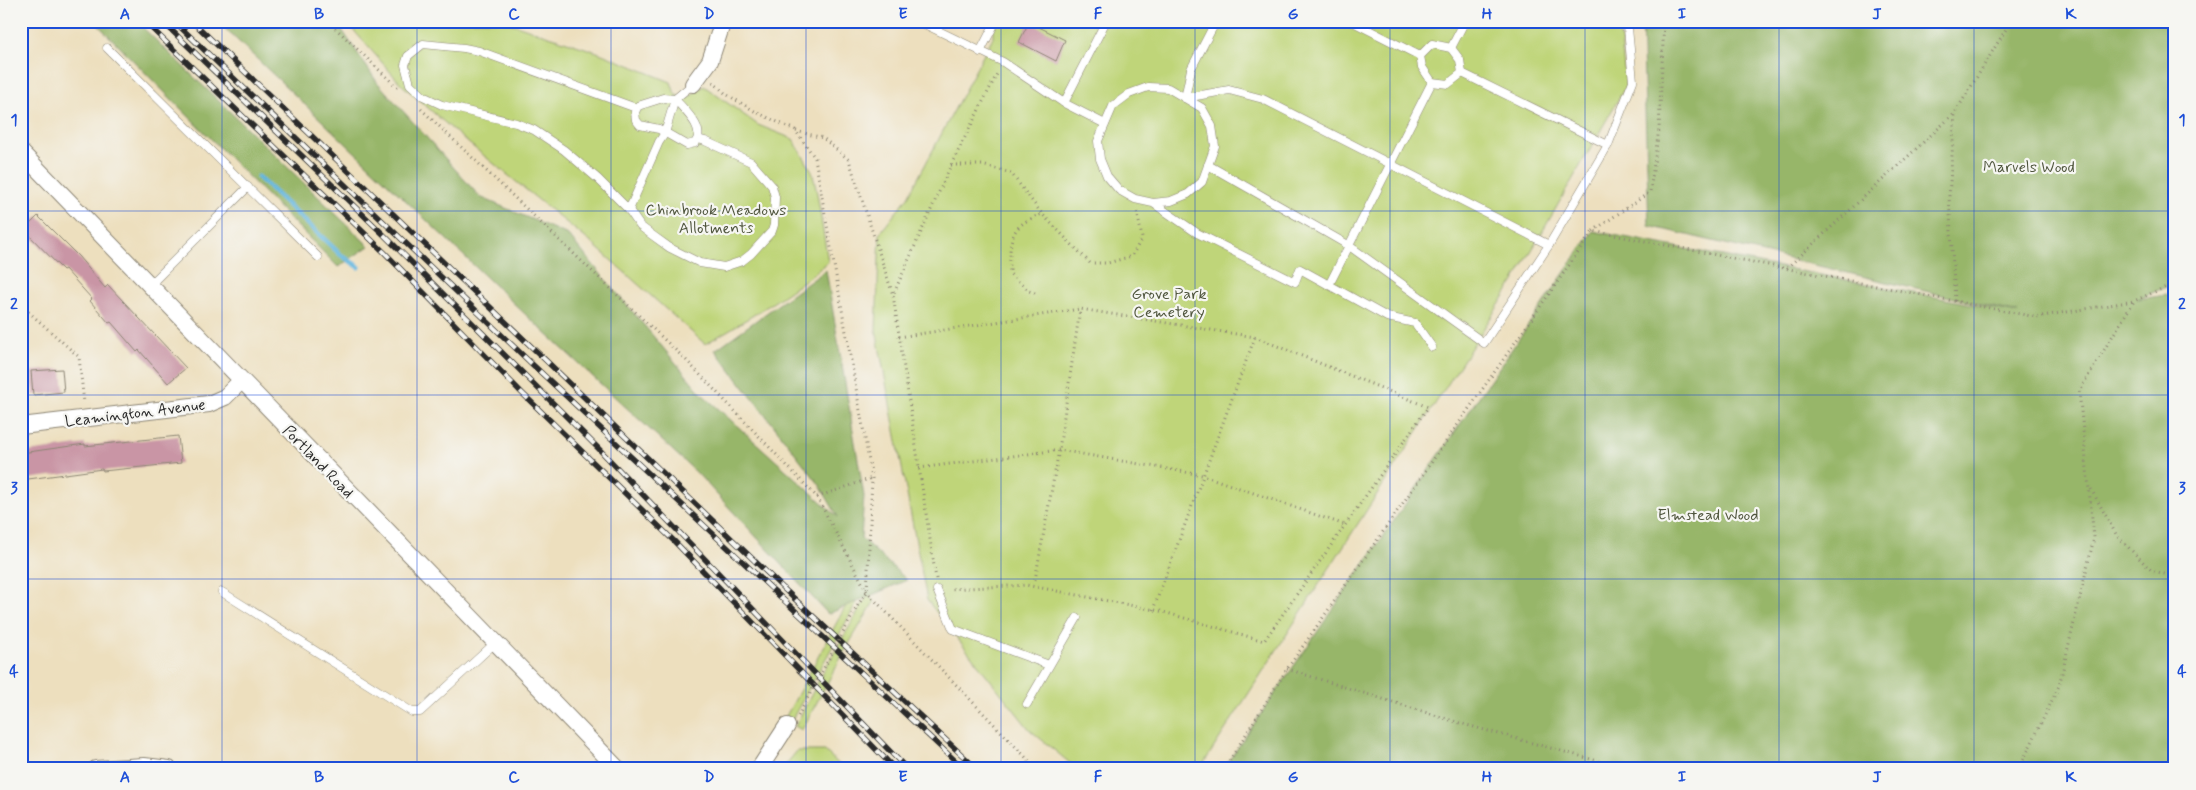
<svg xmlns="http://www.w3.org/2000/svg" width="2196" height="790" font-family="Mynerve,sans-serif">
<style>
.green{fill:#bfd579;stroke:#758052}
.forest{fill:#97b669;stroke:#61704a}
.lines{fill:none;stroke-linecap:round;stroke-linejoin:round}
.stream{stroke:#62b6de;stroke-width:5}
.building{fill:#c995a5}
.service-casing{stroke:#8c8574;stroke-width:9}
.minor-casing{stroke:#8c8574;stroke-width:18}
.path{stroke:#8c8574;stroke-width:3;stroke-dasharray:1 4;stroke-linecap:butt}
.service{stroke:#fff;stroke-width:8}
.minor{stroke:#fff;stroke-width:16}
.rail-casing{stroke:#2b2b2b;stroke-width:5.5}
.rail{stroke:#f6f6f2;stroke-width:4;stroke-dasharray:11;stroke-linecap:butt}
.path-bridge{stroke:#8c8574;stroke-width:3;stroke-dasharray:1 4;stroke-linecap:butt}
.grid{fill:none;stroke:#1d4ed8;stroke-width:1;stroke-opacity:0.55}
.labels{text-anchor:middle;stroke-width:4.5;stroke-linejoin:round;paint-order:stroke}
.park-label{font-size:16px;fill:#50563e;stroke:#f6f6f2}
.street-label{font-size:16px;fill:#2b2b2b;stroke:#f6f6f2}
.neatline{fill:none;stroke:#1d4ed8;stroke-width:2}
.grid-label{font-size:16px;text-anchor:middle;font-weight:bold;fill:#1d4ed8}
</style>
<rect width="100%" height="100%" fill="#f6f6f2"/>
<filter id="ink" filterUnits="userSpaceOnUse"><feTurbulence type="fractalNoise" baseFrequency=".02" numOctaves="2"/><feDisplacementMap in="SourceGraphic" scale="10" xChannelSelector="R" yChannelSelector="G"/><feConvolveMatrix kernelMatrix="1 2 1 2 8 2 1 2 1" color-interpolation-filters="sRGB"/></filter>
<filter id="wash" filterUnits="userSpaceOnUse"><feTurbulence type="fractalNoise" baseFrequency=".0096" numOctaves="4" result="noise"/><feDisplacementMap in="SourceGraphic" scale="20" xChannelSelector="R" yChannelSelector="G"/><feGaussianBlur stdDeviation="1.12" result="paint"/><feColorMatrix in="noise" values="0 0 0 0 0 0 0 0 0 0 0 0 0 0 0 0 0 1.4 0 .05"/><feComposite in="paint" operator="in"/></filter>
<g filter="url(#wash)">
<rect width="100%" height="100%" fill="#eddfbe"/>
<g class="green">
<path d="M 352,21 L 504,21 L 597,52 L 671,82 L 675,94 L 684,100 L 704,86 L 758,125 L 793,139 L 812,171 L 817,193 L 828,262 C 790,294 748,319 705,344 L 594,245 L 461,137 L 401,84 L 349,25 Z"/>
<polygon points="993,21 1619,21 1626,86 1513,283 1200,769 1077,769 1030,730 927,600 876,330 880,233 908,197 993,37"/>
<polygon points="864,590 790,723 785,718 851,596"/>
<polygon points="868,595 874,602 844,652 802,730 795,726 828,663"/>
<polygon points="797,751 825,751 844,769 782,769"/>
</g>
<g class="forest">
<polygon points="94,21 136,21 369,246 338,267"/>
<polygon points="217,21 340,21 340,27 377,82 480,197 568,235 702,394 838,517 819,484 715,350 826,270 864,496 861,538 907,580 828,614 696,472 526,315"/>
<polygon points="1642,21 2170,21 2175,52 2175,283 2138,299 2175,294 2175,769 1223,769 1593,231 2018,313 1649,226"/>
</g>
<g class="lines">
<polyline class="stream" points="258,177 341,255 359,267"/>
</g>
<g id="blocks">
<g class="building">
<polygon points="1029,22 1065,40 1056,61 1019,42"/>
<polygon points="38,216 78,256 105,288 108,285 186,368 168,383 139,350 137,352 111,322 109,323 90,301 92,299 65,269 63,270 24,230"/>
<polygon points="62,369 64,392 33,395 31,371"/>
<polygon points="178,436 181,463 103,471 102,469 21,480 21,453 85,444 85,446"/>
</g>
</g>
</g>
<g filter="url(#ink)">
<use href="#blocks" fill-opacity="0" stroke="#8c8574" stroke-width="1"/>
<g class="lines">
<defs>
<g id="service">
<polyline points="918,21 1003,62 1064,103 1105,124"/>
<polyline points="1202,21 1213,27"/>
<polyline points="1216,21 1191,69 1185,98 1229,90 1263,99 1549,245 1608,145 1462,73"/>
<polyline points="1351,21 1420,56"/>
<polyline points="107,48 318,257"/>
<polyline points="980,52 996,21"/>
<polyline points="1432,82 1448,84 1462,73 1460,60 1451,48"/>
<path d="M 663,98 L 675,99 C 684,110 707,129 695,143 L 687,145 L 659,129 L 640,125 L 636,120 L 635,112 L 638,106 Z"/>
<polyline points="1064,103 1106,21"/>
<polyline points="636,108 479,51 464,48 423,44 408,56 405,65 410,84 423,96 442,105 516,123 534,130 564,150 598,179 629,210 640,226 652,235 670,248 700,263 724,267 742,261 751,254 772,231 774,225 775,197 772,186 751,162 705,141 698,139"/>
<polyline points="1608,145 1633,81 1628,28 1612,21"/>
<polyline points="1208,165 1348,245 1484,343 1549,245"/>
<polyline points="1153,203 1171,201 1188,194 1202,182 1215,146 1212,126 1202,108 1168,88 1148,87 1129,94 1113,106 1098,141 1100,159 1107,176 1119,190 1135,199 1153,203 1197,233 1295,282 1300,269 1387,317 1415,323 1432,347"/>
<polyline points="629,210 659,142 665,133 675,99 693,84"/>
<polyline points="150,285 248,187"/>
<polyline points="1329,285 1432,82 1422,67 1420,56 1432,44 1451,48 1465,21"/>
<polyline points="937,590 953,629 1049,665"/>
<polyline points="222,592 412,712 420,712 496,642"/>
<polyline points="1027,704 1077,618"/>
</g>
<g id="minor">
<polyline points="693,84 710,61 723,21"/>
<polyline points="21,152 618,769"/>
<polyline points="21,426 209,404 225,397 241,381"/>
<polyline points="96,769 144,766 169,769"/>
<polyline points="759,769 787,726"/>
</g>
</defs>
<use href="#service" class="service-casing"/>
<use href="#minor" class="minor-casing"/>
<g class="path">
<polyline points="328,21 398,88"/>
<polyline points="713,82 726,94 756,112 795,130 815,158 872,478 867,592 858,605"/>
<polyline points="421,109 686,360 817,497 867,592 1037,769"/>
<polyline points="796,131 823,138 849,160 893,295"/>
<polyline points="951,165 982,165 1011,173 1042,214 1090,263 1108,263 1132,256 1142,238 1137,211"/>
<polyline points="1593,231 1650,192 1659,129 1664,21"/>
<polyline points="1787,268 1955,113 2011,21"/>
<path d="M 1035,293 L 1029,291 L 1010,274 C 1010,240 1007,227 1042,214"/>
<polyline points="1955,301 1949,197 1955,114"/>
<polyline points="21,305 79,357 84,403"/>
<polyline points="899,337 1080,309 1255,337 1428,407 1264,641 1160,611 1026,585 949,589"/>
<polyline points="919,468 1059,450 1202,475 1345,525"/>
<polyline points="2091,489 2117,536 2151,570 2175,577"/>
<polyline points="817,497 872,478"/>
<polyline points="936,579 893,295 951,165 998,72"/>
<polyline points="1035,580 1059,450 1080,309"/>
<polyline points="1153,610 1255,337"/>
<polyline points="1287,669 1463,724 1627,769"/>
<polyline points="1224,769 1287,669 1593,231 2036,317 2134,301"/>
<polyline points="2019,769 2059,686 2094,538 2079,391 2134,301 2175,283"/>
</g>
<use href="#service" class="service"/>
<use href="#minor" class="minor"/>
<defs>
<g id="rail">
<polyline points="144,21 384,252 522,393 674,541 895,769"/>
<polyline points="162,21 381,232 598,448 907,769"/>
<polyline points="174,21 533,365 964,769"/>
<polyline points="192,21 783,588 977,769"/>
</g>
</defs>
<use href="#rail" class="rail-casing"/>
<use href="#rail" class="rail"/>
<polyline class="path-bridge" points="798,716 858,605"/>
</g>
</g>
<path class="grid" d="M 222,21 L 222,769M 417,21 L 417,769M 611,21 L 611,769M 806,21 L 806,769M 1001,21 L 1001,769M 1195,21 L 1195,769M 1390,21 L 1390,769M 1585,21 L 1585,769M 1779,21 L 1779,769M 1974,21 L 1974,769M 21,211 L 2175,211M 21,395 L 2175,395M 21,579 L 2175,579"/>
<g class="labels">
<g class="park-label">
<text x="2029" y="172">Marvels Wood</text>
<text x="716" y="215">Chinbrook Meadows<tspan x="716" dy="18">Allotments</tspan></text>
<text x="1169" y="299">Grove Park<tspan x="1169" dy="18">Cemetery</tspan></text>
<text x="1708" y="520">Elmstead Wood</text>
</g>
<g class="street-label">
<text transform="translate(135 412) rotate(-7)" y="6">Leamington Avenue</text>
<text transform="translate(319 461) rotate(46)" y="6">Portland Road</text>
</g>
</g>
<rect width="2196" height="790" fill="none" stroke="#f6f6f2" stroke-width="55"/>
<rect x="28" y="28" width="2140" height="734" class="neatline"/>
<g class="grid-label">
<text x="125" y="19">A</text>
<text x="319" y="19">B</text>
<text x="514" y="19">C</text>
<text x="709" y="19">D</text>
<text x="903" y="19">E</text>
<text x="1098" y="19">F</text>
<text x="1293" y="19">G</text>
<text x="1487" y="19">H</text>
<text x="1682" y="19">I</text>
<text x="1877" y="19">J</text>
<text x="2071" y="19">K</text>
<text x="14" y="125">1</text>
<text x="2182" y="125">1</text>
<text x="14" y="309">2</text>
<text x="2182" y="309">2</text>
<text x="14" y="493">3</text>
<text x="2182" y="493">3</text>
<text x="14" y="676">4</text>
<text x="2182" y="676">4</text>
<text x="125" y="782">A</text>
<text x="319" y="782">B</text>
<text x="514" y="782">C</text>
<text x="709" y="782">D</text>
<text x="903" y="782">E</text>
<text x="1098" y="782">F</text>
<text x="1293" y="782">G</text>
<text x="1487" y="782">H</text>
<text x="1682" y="782">I</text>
<text x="1877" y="782">J</text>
<text x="2071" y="782">K</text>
</g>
</svg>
